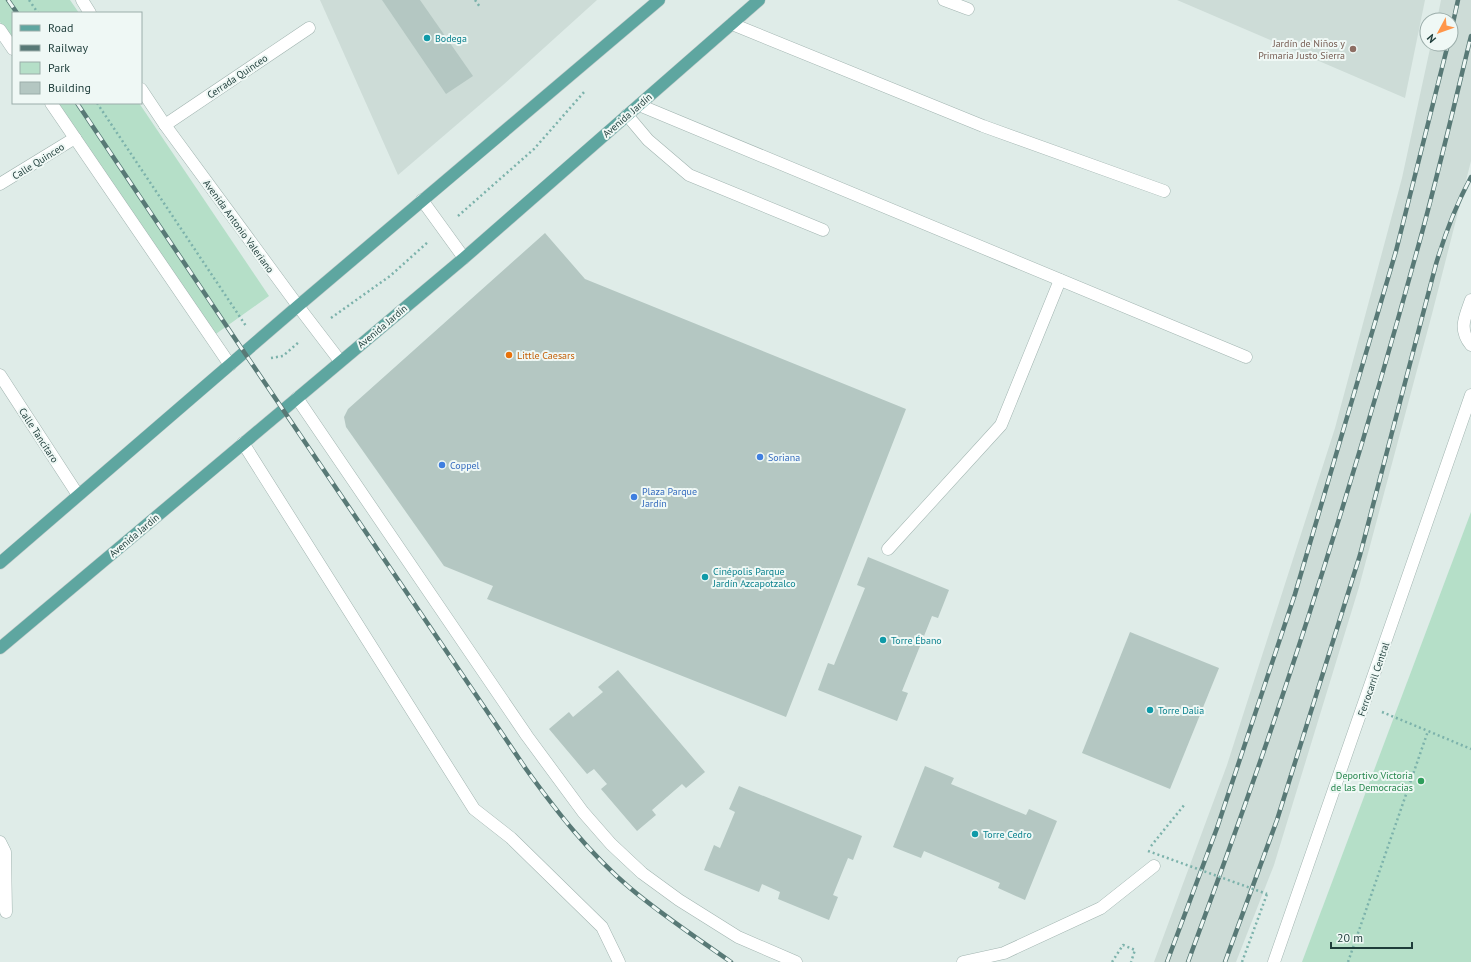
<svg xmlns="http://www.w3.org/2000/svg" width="1471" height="962" font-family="'PT Sans',sans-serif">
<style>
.built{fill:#cddcd7}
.green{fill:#b5dfc8}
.building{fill:#b4c7c2}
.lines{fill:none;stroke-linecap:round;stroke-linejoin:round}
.minor-casing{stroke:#a1b4b0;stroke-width:13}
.major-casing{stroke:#c0c9c8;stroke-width:13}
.path{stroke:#7cb2ab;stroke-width:2.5;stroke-dasharray:2 3;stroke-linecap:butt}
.minor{stroke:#fff;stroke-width:12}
.major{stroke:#5ea6a0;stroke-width:12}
.rail-casing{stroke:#587976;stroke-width:4.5}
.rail{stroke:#eff8f5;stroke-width:3;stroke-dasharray:9;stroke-linecap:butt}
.path-bridge{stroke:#7cb2ab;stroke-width:2.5;stroke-dasharray:2 3;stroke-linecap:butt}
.culture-dot{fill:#0f9aa8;stroke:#eff8f5;stroke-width:1.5}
.education-dot{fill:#8d6e63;stroke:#eff8f5;stroke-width:1.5}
.food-dot{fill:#e8710a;stroke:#eff8f5;stroke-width:1.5}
.shop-dot{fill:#3f7fe0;stroke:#eff8f5;stroke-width:1.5}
.leisure-dot{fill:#2e9e5b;stroke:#eff8f5;stroke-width:1.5}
.labels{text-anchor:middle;stroke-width:4;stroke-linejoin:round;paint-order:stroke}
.culture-label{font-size:10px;fill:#0d838f;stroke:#eff8f5;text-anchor:start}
.education-label{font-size:10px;fill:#785e54;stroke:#eff8f5;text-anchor:end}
.street-label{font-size:10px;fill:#1e3d3a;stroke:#eff8f5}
.food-label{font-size:10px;fill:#c56008;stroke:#eff8f5;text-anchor:start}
.shop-label{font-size:10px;fill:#366cbe;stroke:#eff8f5;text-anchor:start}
.leisure-label{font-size:10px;fill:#27864d;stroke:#eff8f5;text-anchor:end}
</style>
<rect width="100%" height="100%" fill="#dfece8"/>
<g class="built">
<polygon points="320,0 597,0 503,85 398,175"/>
<polygon points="1177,0 1425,0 1405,98"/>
<polygon points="1441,0 1471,0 1471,161 1432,314 1359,587 1274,865 1236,962 1154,962 1227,765 1335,428 1402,178 1431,44 1451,44 1451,20 1437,20"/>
</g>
<g class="green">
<polygon points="0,0 70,0 79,13 13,13 13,41 0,22"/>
<polygon points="56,103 139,103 269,296 213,336"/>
<polygon points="1471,512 1471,962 1302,962"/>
</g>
<g class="building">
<polygon points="382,0 420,0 473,76 446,94"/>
<polygon points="545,233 585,279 906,409 786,717 487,599 493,586 444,566 346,427 344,417 348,409"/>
<polygon points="868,557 949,590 938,618 932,616 902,691 908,693 897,721 818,690 828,663 834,665 865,588 857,585"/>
<polygon points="1130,632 1219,668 1170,789 1082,753"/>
<polygon points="618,670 705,772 686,788 682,784 652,810 656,815 637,831 601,789 607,784 594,769 587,774 549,729 569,712 573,717 603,692 598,687"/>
<polygon points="925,766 954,778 951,784 1026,815 1029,809 1057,821 1025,900 998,888 1000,883 924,851 921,858 893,847"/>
<polygon points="739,786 862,836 853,860 848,858 833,895 838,897 829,920 778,899 780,892 762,884 759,892 704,870 714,845 720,848 735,812 729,809"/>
</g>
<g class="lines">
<defs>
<g id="minor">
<polyline points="82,0 90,13"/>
<polyline points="944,0 968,9"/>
<polyline points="732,24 983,126 1164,191"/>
<polyline points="0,30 13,49"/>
<polyline points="141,89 165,125 298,306 340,361"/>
<polyline points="51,103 230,365"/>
<polyline points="639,105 1246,357"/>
<polyline points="627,115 648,140 689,175 823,230"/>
<polyline points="165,125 309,28"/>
<polyline points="0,184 75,138"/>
<polyline points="422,200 464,258"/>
<path d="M 1471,300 C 1465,317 1458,329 1471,345"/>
<polyline points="0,375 78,495"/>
<polyline points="297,398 527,736 583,812 611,844 642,873 679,900 738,937 796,962"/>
<polyline points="243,443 474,809 511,838 602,927 619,962"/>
<polyline points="888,549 1001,425 1060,280"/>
<polyline points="0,842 5,852 6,912"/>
<polyline points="963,962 1004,953 1101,908 1154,866"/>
<polyline points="1274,962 1471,395"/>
</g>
<g id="major">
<polyline points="0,563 298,306 659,0"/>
<polyline points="0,648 464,258 759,0"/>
</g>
</defs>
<use href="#minor" class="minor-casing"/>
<use href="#major" class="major-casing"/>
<g class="path">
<polyline points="29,0 38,13"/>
<polyline points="475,0 480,7"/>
<polyline points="97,103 246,326"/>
<polyline points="458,216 534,149 585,91"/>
<polyline points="331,318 390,276 428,242"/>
<polyline points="271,358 283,356 300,341"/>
<polyline points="1382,712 1428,731"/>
<polyline points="1151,846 1185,804"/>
<polyline points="1112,962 1123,945 1135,950 1131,962"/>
<polyline points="1242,962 1267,894"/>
<polyline points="1348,962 1428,731 1471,749"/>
</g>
<use href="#minor" class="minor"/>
<use href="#major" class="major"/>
<defs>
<g id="rail">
<polyline points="8,0 17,13"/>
<polyline points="1451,32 1458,0"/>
<path d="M 77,103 L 244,352 L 526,769 C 557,812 589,853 630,888 C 662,915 697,938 731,962"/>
<polyline points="1167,962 1217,828 1295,594 1396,251 1448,44"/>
<path d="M 1188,962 C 1217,883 1246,804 1273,724 C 1325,570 1372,414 1415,258 C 1436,184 1453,110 1471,36"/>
<path d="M 1225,962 L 1277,820 L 1360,555 L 1436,264 C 1445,234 1456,205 1471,177"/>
</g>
</defs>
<use href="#rail" class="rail-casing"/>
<use href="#rail" class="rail"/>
<polyline class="path-bridge" points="1148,851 1267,894"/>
</g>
<g class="culture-dot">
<circle cx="427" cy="38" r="4"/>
<circle cx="705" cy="577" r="4"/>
<circle cx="883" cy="640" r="4"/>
<circle cx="1150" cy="710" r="4"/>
<circle cx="975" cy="834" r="4"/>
</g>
<circle class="education-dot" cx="1353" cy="49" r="4"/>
<circle class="food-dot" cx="509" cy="355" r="4"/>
<g class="shop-dot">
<circle cx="760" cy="457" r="4"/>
<circle cx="442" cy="465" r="4"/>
<circle cx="634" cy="497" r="4"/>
</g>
<circle class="leisure-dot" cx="1421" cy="781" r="4"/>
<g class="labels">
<g class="culture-label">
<text x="435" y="42">Bodega</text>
<text x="713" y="575">Cinépolis Parque<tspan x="713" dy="12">Jardín Azcapotzalco</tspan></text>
<text x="891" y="644">Torre Ébano</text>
<text x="1158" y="714">Torre Dalia</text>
<text x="983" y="838">Torre Cedro</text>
</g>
<g class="education-label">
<text x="1345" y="47">Jardín de Niños y<tspan x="1345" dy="12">Primaria Justo Sierra</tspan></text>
</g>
<g class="street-label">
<text transform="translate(237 76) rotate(-34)" y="4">Cerrada Quinceo</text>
<text transform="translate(627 115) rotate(-41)" y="4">Avenida Jardín</text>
<text transform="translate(38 161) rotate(-32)" y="4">Calle Quinceo</text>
<text transform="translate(239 226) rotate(54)" y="4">Avenida Antonio Valeriano</text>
<text transform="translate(382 326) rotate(-40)" y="4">Avenida Jardín</text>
<text transform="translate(39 435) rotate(57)" y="4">Calle Tancítaro</text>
<text transform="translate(134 535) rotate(-40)" y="4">Avenida Jardín</text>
<text transform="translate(1373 679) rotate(-71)" y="4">Ferrocarril Central</text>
</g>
<g class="food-label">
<text x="517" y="359">Little Caesars</text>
</g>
<g class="shop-label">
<text x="768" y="461">Soriana</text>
<text x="450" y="469">Coppel</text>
<text x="642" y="495">Plaza Parque<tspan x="642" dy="12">Jardín</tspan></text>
</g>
<g class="leisure-label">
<text x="1413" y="779">Deportivo Victoria<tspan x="1413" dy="12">de las Democracias</tspan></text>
</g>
</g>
<rect x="12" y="12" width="130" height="92" fill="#eff8f5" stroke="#9badaa"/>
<rect x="20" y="25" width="20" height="6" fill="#5ea6a0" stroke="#9badaa"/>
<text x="48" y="32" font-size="12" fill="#1e3d3a">Road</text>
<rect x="20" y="45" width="20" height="6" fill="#587976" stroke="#9badaa"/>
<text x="48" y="52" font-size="12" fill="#1e3d3a">Railway</text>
<rect x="20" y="62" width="20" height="12" fill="#b5dfc8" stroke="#9badaa"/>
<text x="48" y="72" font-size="12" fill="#1e3d3a">Park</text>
<rect x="20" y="82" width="20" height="12" fill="#b4c7c2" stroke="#9badaa"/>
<text x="48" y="92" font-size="12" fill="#1e3d3a">Building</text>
<g transform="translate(1439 32) rotate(229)"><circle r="19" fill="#eff8f5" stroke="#9badaa"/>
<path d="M0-3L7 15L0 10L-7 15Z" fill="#ff9649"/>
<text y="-6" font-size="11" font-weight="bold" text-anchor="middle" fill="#1e3d3a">N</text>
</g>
<path d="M1331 942v6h81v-6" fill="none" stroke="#1e3d3a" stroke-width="2"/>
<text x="1337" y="942" font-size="12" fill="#1e3d3a" stroke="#eff8f5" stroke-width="3" paint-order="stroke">20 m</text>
</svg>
